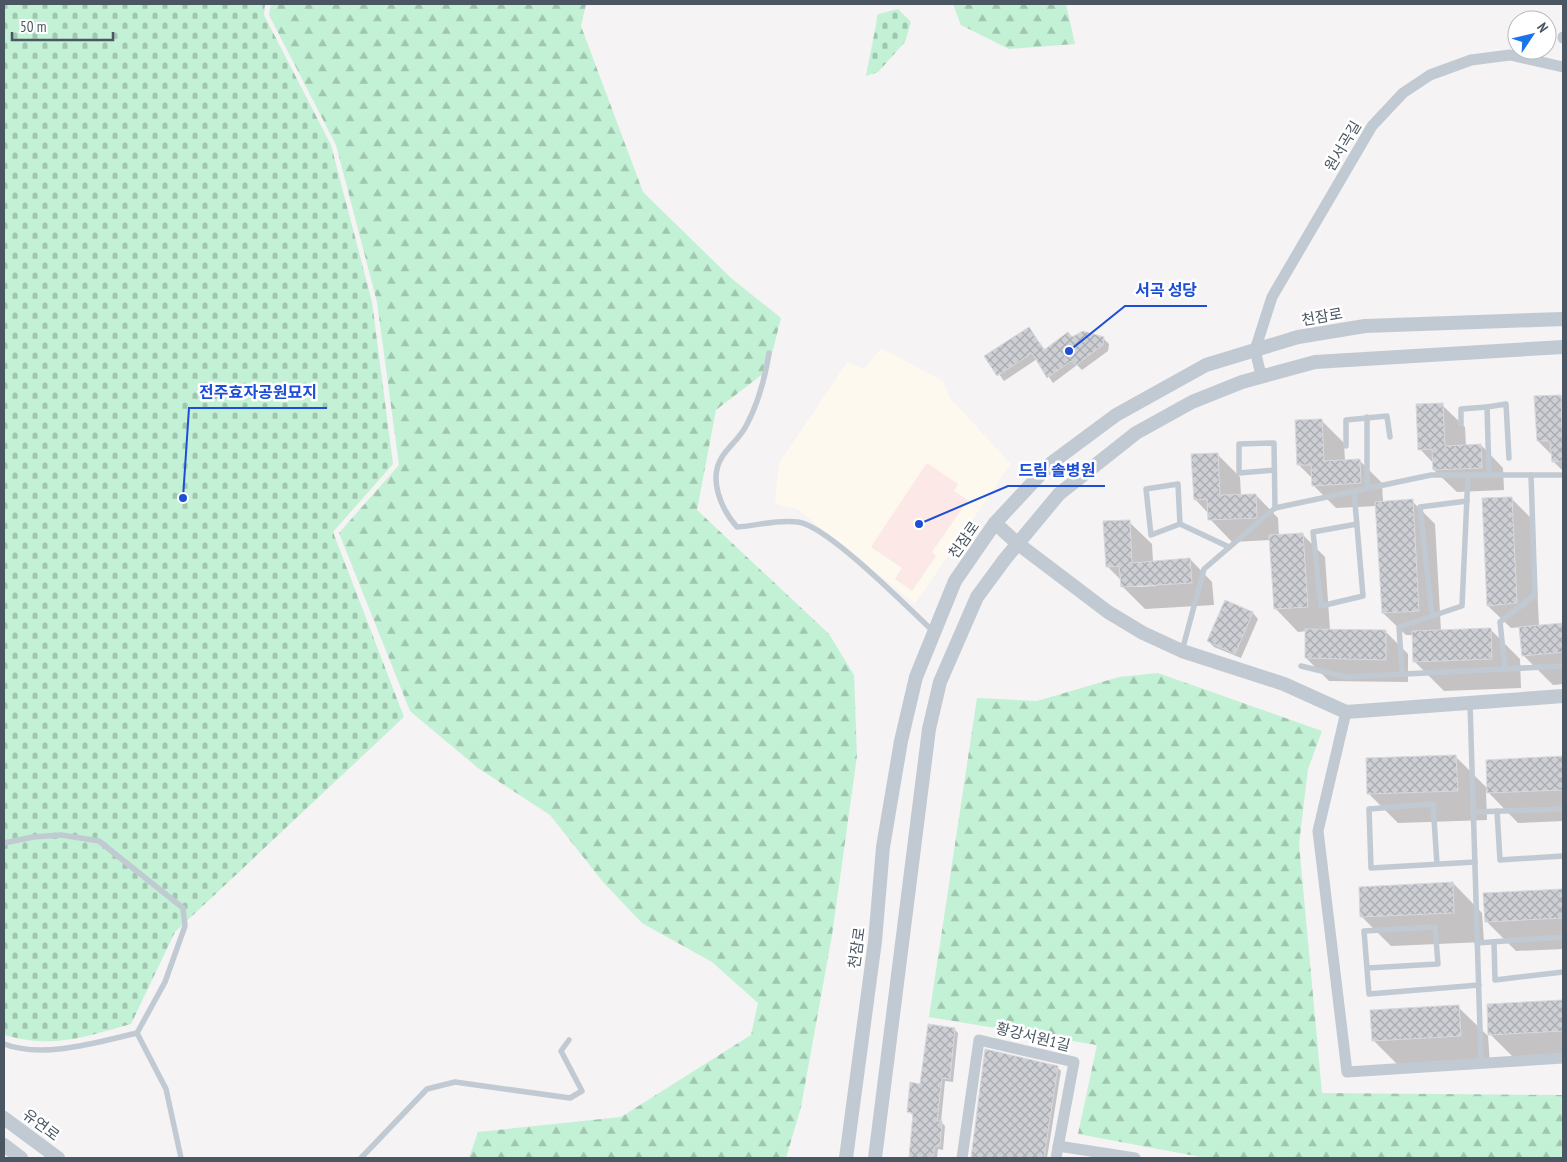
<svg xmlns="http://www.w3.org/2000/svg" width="1567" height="1162" font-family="'PT Sans Narrow','Noto Sans KR',sans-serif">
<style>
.commercial{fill:#fdf9ef}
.medical{fill:#fce8e6}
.forest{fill:url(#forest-firs)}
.cemetery{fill:url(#cemetery-stones)}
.shadow{fill:#0003;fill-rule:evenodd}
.building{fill:url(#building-cross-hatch);stroke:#d7d9de}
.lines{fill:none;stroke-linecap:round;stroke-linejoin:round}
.service{stroke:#c1cad2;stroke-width:5.5}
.minor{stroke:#c1cad2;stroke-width:11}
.tertiary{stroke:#c1cad2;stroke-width:14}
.labels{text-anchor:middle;stroke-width:5;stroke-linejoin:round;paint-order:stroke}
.street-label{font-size:15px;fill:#4a5661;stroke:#fff}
.leader{fill:none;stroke:#1d4ed8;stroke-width:2}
.callout-dot{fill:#1d4ed8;stroke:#fff;stroke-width:2}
.callout-label{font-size:16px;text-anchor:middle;font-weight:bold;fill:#1d4ed8;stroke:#fff;stroke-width:5;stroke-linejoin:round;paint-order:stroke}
</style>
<defs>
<pattern id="forest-firs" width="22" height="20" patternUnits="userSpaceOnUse" patternTransform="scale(1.25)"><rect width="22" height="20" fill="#c3f1d5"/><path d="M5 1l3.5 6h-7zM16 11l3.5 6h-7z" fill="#a0c6b0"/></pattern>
<pattern id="cemetery-stones" width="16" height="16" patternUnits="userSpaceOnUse" patternTransform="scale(1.25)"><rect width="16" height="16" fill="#c3f1d5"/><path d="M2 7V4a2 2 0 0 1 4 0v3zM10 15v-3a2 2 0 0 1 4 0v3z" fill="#a0c6b0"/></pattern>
<pattern id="building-cross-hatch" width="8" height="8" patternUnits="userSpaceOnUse" patternTransform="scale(1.25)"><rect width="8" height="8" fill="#cdcfd5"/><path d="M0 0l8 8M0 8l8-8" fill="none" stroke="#a8abb0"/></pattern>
</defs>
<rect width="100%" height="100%" fill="#f5f3f3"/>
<polygon class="commercial" points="881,348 943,381 950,398 1011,464 915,604 797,509 775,504 779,463 847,362 864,369"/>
<polygon class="medical" points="927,463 958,484 954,491 968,500 932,552 936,556 912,591 895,579 902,568 871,547"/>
<g class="forest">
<polygon points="271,4 586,4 581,26 643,192 731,278 781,318 768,370 716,410 697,510 829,634 854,675 857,756 832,935 801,1107 786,1158 469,1158 478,1132 621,1117 751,1035 758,1003 712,962 642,923 603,882 550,815 478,768 410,711 339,533 399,465 377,302 336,145 269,15"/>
<polygon points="953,4 1066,4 1075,44 1009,49 961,25"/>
<polygon points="1158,673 1322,731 1308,769 1299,844 1322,1093 1563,1095 1563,1158 1206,1158 1078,1134 1097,1045 929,1017 977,698 1037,701 1119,677"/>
</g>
<g class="cemetery">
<path d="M 4,4 L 265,4 L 264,15 L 331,145 L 372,302 L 393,464 L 333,532 L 404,717 L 175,932 L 131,1024 C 84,1037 54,1049 4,1035 Z"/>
<polygon points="898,9 911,22 905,42 878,72 866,76 878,14"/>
</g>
<g class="shadow">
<polygon points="1029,328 1045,350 1073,338 1103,338 1109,344 1108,351 1082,370 1077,365 1053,383 1037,359 1004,381 986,356"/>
<polygon points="1560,396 1563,399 1563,471 1553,461 1552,455 1538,441"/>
<polygon points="1442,405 1465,427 1466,446 1481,445 1503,468 1504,490 1457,492 1434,470 1434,464 1420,449"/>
<polygon points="1321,420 1344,443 1345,461 1360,461 1382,483 1383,502 1412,501 1435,524 1441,631 1490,629 1520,659 1521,688 1444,691 1414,661 1413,635 1406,635 1383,613 1377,506 1336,508 1313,485 1313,479 1299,465"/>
<polygon points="1217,454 1240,477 1241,496 1256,495 1278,518 1279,536 1302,534 1325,557 1330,630 1385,631 1408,654 1408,682 1329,681 1306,658 1306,631 1298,632 1276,609 1271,540 1232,542 1210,519 1209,514 1195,499"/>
<polygon points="1511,498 1534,521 1539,626 1563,624 1563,684 1553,685 1523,655 1521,627 1511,628 1488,606"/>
<path d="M 1129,522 L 1152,544 L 1153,562 L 1190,559 L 1212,582 L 1214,605 L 1145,609 L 1122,586 L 1122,581 L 1107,566 ZM 1155,584 L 1157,586 L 1133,587 L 1133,585 Z"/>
<polygon points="1226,601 1253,613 1258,619 1241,658 1214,647 1208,641"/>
<polygon points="1456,757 1488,789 1487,761 1563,758 1563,821 1518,823 1486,790 1487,820 1398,823 1368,793"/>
<polygon points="1453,883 1482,913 1484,942 1391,946 1361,916"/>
<polygon points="1563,890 1563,949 1516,951 1486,921 1484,894"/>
<polygon points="1563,1001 1563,1062 1520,1064 1490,1034 1488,1005"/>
<polygon points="1458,1007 1488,1036 1490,1065 1403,1070 1373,1040"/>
<polygon points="954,1029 958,1033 953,1082 945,1081 941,1122 945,1126 943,1150 938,1149 937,1158 910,1158 914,1116 908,1111 921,1085"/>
<polygon points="986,1051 1057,1067 1061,1071 1047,1158 972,1158"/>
</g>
<g class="building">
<polygon points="1029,327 1044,350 1068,332 1072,337 1083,331 1104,337 1103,345 1076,365 1071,361 1047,378 1032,353 997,376 984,356"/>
<polygon points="1561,395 1563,461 1552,462 1550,441 1537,441 1534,396"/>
<polygon points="1443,403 1445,446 1481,444 1482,468 1433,470 1432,449 1418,450 1416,404"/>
<polygon points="1322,419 1324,461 1360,459 1361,483 1312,486 1311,465 1297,465 1295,420"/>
<polygon points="1218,453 1220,495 1256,494 1257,518 1208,520 1207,499 1194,500 1191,454"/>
<polygon points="1512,497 1517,603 1487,606 1482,498"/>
<polygon points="1413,499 1419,611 1382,613 1375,502"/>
<polygon points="1130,520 1132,563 1190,558 1192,583 1121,587 1119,566 1106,567 1103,521"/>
<polygon points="1303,533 1308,607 1274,609 1269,535"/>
<polygon points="1225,600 1253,612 1235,654 1207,641"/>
<polygon points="1563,623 1563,652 1522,656 1519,627"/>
<polygon points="1491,628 1492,659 1413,662 1412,631"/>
<polygon points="1305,629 1386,630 1386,660 1305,658"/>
<polygon points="1456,755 1458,791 1367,794 1366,758"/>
<polygon points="1563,756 1563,790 1487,793 1486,760"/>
<polygon points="1453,882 1454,913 1360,917 1359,887"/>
<polygon points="1563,889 1563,918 1485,922 1483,893"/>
<polygon points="1563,1000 1563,1031 1488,1035 1487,1004"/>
<polygon points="1459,1005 1461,1036 1372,1041 1370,1010"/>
<polygon points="928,1024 955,1028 950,1079 942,1078 937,1121 942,1121 940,1146 935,1146 933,1158 909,1158 913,1113 907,1112 910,1082 920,1084"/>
<polygon points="985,1049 1058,1066 1044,1158 971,1158"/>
</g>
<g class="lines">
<g class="service">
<path d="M 769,353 C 765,378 758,404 746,426 C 740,438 729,446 722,457 C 708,479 721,509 737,527 C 758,526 776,519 798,522 C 828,526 907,607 933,631"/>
<polyline points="1367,417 1367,488"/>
<polyline points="1461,424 1461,409 1487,407"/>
<polyline points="1346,446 1346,420 1387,416 1390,437"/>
<polyline points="1274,470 1239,473 1239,444 1274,443 1275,508"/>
<polyline points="1489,475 1487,407 1506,404 1509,458"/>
<polyline points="1354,491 1363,596 1321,606 1313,532 1357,524"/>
<polyline points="1180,524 1151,535 1146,489 1178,484 1180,524 1229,547"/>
<polyline points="1432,616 1420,507 1467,501"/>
<polyline points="1182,651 1204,569 1275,508 1431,475 1563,475"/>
<polyline points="1301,666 1346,677 1563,666"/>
<polyline points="1505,669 1500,622 1535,595 1531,475"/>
<polyline points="1402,674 1399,627 1462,606 1468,475"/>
<polyline points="1470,703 1481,1063"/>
<polyline points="1497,811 1500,860 1563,856"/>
<polyline points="1473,812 1563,809"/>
<path d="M 4,843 L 33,837 L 61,835 L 99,841 L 183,908 L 185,926 L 165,982 L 137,1033 C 98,1042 43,1059 4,1044"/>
<polyline points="1437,864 1433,804 1369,809 1371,868 1475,862"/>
<polyline points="1494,942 1495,980 1563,972"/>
<polyline points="1477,943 1563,937"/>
<polyline points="1367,968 1438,964 1435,927 1364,931 1369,994 1479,985"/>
<polyline points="137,1033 166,1089 181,1158"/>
<polyline points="361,1158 427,1089 455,1082 570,1098 582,1091 561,1051 569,1040"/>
</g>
<g class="minor">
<polyline points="1563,37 1563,38"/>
<polyline points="1261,375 1255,350 1272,297 1372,126 1403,93 1430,75 1471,60 1510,55 1563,67"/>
<polyline points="1346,712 1318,831 1347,1072 1563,1058"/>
<polyline points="1058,1146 1135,1158"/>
<polyline points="962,1158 979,1040 1074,1062 1056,1158"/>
</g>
<g class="tertiary">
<polyline points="995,523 1017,543 1108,612 1143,633 1182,651 1284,684 1346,712 1563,696"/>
<polyline points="4,1118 58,1158"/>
<polyline points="4,1145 21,1158"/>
<polyline points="846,1158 875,941 883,847 901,741 916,677 955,581 995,523 1050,464 1116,415 1206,365 1298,337 1365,326 1563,319"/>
<polyline points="875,1158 929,729 940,682 977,597 1005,559 1059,494 1136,433 1192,402 1242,382 1315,362 1563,347"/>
</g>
</g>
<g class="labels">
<g class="street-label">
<text transform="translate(1343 146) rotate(-59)" y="5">원서곡길</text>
<text transform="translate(1322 317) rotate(-10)" y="5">천잠로</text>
<text transform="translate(964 540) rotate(-55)" y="5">천잠로</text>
<text transform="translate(857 948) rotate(-82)" y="5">천잠로</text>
<text transform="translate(1033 1037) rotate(14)" y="5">황강서원1길</text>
<text transform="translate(41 1125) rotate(37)" y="5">유연로</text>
</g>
</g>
<path class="leader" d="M1069 351L1125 306H1207M183 498L189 408H327M919 524L1008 486H1105"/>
<g class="callout-dot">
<circle cx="1069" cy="351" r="5"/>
<circle cx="183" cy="498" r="5"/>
<circle cx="919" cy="524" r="5"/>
</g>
<g class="callout-label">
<text x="1166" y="296">서곡 성당</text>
<text x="258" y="398">전주효자공원묘지</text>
<text x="1057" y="476">드림 솔병원</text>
</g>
<rect width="1567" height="1162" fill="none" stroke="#4a5661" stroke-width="10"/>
<g transform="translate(1532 35) rotate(55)"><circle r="24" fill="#ffffff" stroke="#b7bbc0"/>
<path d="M0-4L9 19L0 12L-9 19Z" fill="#1a73e8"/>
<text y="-8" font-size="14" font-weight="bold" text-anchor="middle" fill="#4a5661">N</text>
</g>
<path d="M12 32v8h101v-8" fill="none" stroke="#4a5661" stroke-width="2.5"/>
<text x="20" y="32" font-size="15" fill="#4a5661" stroke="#ffffff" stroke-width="4" paint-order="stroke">50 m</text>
</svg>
